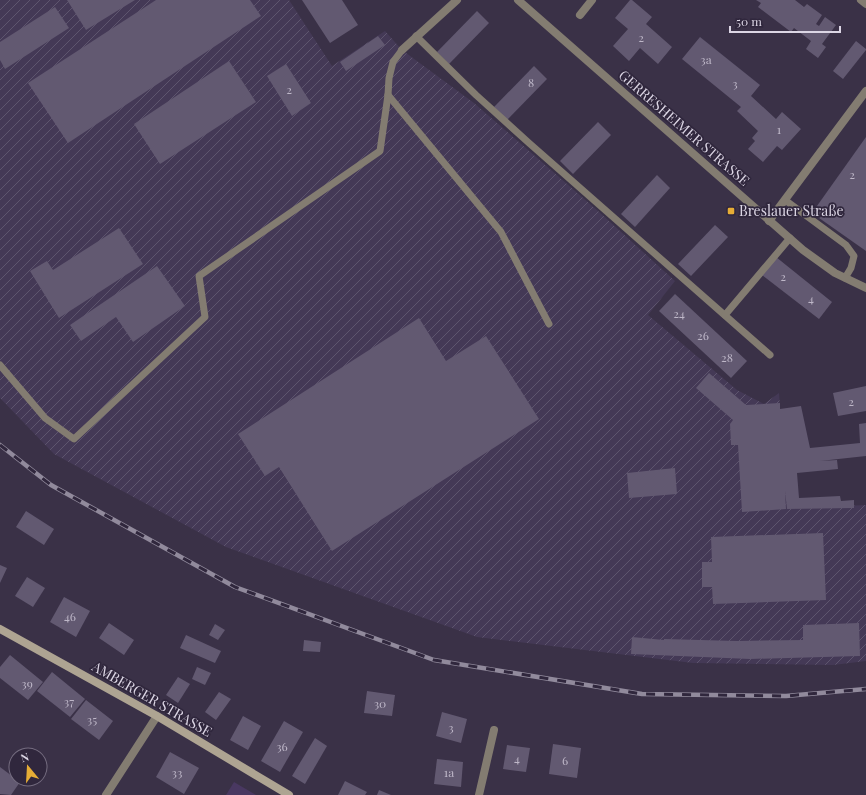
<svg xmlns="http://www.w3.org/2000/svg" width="866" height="795" font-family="'Playfair Display',serif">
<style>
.industrial{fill:url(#industrial-furrows)}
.green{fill:#493861}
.building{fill:#625971}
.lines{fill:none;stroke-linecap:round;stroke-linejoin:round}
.lane{stroke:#837c71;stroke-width:7}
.street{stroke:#837c71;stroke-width:8}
.secondary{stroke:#aea492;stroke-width:8}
.rail-casing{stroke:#918a9c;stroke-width:4.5}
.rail{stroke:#30273d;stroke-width:3;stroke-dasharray:9;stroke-linecap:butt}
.poi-dot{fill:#e6ad36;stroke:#30273d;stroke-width:1.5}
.labels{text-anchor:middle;stroke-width:3.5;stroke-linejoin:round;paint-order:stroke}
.number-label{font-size:12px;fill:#beb7c8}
.street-label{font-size:14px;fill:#dcd6e5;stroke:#30273d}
.poi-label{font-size:14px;fill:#dcd6e5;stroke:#30273d;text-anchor:start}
</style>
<defs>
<pattern id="industrial-furrows" width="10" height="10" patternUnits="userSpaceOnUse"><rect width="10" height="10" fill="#443956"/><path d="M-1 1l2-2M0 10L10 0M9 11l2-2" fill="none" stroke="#5e556e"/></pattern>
</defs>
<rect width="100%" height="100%" fill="#3a3147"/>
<polygon class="industrial" points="0,0 289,0 332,66 385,31 402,50 474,103 598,211 675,281 648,315 737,390 764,404 779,393 787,509 866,505 866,661 833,665 693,663 477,637 226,547 54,454 0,398"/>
<polygon class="green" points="234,782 256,795 226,795"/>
<g class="building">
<polygon points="67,0 135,0 86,30"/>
<polygon points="156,0 250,0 261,16 68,143 28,83"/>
<polygon points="302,0 342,0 358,25 330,43"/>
<polygon points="630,0 632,0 652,17 646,24 672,47 658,64 640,48 629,61 613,46 628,29 615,18"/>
<polygon points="756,0 795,0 804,7 807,4 822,15 816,24 819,26 825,17 836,25 822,44 826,47 818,58 806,49 811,41 794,28 791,32 758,7 761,3"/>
<polygon points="55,7 69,28 5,69 0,60 0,42"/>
<polygon points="477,11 489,23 449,64 437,52"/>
<polygon points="378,36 385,45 346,71 340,62"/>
<polygon points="700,37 760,85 751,96 776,119 782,112 801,129 782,150 777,146 763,162 748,149 755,141 752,138 758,131 737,111 741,107 682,59"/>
<polygon points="856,41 866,49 866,50 843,79 833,71"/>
<polygon points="229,61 256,102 160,164 134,124"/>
<polygon points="286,64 311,103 292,116 267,76"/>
<polygon points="534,66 547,79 507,120 494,107"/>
<polygon points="598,122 611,135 573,174 560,161"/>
<polygon points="866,137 866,251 812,213"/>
<polygon points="657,175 670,188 635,227 621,214"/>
<polygon points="715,225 728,237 691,276 678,264"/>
<polygon points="119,228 143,264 59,318 30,271 47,261 53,270"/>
<polygon points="776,257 832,302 819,319 762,275"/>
<polygon points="157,266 185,306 133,342 116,317 81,341 70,325"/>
<polygon points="675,294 747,361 731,378 659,311"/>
<polygon points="419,318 446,361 486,336 539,419 332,551 279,467 265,476 238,434"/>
<polygon points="709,373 746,405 780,403 780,409 801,406 810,448 860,443 859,424 866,423 866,456 820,461 837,460 838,469 797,473 799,498 840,496 841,501 854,500 854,508 787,509 785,491 786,509 742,512 738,445 731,445 730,424 733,420 696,388"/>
<polygon points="866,386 866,411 838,416 833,393"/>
<polygon points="675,468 677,494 629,498 627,473"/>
<polygon points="26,511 54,529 44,545 16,527"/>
<polygon points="823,533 826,600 713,604 712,587 702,587 702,562 712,562 711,537"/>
<polygon points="0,565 7,568 0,583"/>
<polygon points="27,577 45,588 33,607 15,596"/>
<polygon points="64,597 90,611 76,637 50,622"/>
<polygon points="109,623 134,640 124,655 99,638"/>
<polygon points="859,623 860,656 750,659 631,654 632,637 664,640 664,639 737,641 803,640 803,625"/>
<polygon points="215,624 225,630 218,640 209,635"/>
<polygon points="186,635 221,651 215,663 180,648"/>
<polygon points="304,640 321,642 320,652 303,651"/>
<polygon points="10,655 43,682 28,700 0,678 0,667"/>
<polygon points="197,667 211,673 205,685 192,679"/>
<polygon points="52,672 85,699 70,717 37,691"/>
<polygon points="178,677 190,684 178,703 166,695"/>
<polygon points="367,691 395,695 392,716 364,713"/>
<polygon points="219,692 231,699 216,720 205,712"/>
<polygon points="86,700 113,721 99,740 71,719"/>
<polygon points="442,712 467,719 461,743 436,736"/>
<polygon points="243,716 261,726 248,750 230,740"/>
<polygon points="284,721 303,732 280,772 261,761"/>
<polygon points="315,738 327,746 305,784 292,776"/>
<polygon points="553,744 581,748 577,778 549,774"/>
<polygon points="507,745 530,748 526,772 503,769"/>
<polygon points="170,752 199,768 184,794 156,777"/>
<polygon points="437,759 463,762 461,787 434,784"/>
<polygon points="0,767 20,782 11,795 0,794"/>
<polygon points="345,781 367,792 365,795 338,795"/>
<polygon points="379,790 391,795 377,795"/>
</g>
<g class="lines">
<g class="lane">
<polyline points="416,36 476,95 529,143 770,355"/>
<polyline points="388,95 501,232 549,324"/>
<polyline points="785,200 846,245 854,256 851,268 845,278"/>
<polyline points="725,315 790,238"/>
<polyline points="0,365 45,418 74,439 205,317 199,276 380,151 388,95 389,78 393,62 402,50"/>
</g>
<g class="street">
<polyline points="518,0 803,250 835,273 866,288"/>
<polyline points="861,0 866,4"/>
<polyline points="580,15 592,0"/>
<polyline points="402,50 457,0"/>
<polyline points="769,221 866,91"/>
<polyline points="106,795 157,716"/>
<polyline points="479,795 494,730"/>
</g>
<polyline class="secondary" points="0,629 157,716 289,795"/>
<defs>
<polyline id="rail" points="0,445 51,485 235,587 434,660 642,694 786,696 866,689"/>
</defs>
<use href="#rail" class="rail-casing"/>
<use href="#rail" class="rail"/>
</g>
<rect class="poi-dot" x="727" y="207" width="8" height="8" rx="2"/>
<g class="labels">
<g class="number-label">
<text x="641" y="42">2</text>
<text x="706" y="64">3a</text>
<text x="531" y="87">8</text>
<text x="735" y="88">3</text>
<text x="289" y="94">2</text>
<text x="779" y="134">1</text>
<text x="852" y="179">2</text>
<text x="783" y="281">2</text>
<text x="811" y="303">4</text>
<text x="679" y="318">24</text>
<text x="703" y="340">26</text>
<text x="727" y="362">28</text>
<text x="851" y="406">2</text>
<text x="70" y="621">46</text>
<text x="27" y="688">39</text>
<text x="69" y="706">37</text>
<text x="380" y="708">30</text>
<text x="92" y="724">35</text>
<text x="451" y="732">3</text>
<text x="282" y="751">36</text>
<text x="517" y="763">4</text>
<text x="565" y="765">6</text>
<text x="177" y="777">33</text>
<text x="449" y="777">1a</text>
</g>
<g class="street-label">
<text transform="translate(684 128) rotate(41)" y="5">GERRESHEIMER STRASSE</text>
<text transform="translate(152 699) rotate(30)" y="5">AMBERGER STRASSE</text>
</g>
<g class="poi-label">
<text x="739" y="216">Breslauer Straße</text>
</g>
</g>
<g transform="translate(28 767) rotate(342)"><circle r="19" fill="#30273d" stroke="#756d80"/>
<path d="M0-3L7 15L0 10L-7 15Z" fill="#e6ad36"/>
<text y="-6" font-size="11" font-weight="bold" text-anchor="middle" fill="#dcd6e5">N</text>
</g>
<path d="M730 26v6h110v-6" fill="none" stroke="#dcd6e5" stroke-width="2"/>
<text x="736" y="26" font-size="12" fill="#dcd6e5" stroke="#30273d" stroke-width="3" paint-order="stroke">50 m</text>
</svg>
